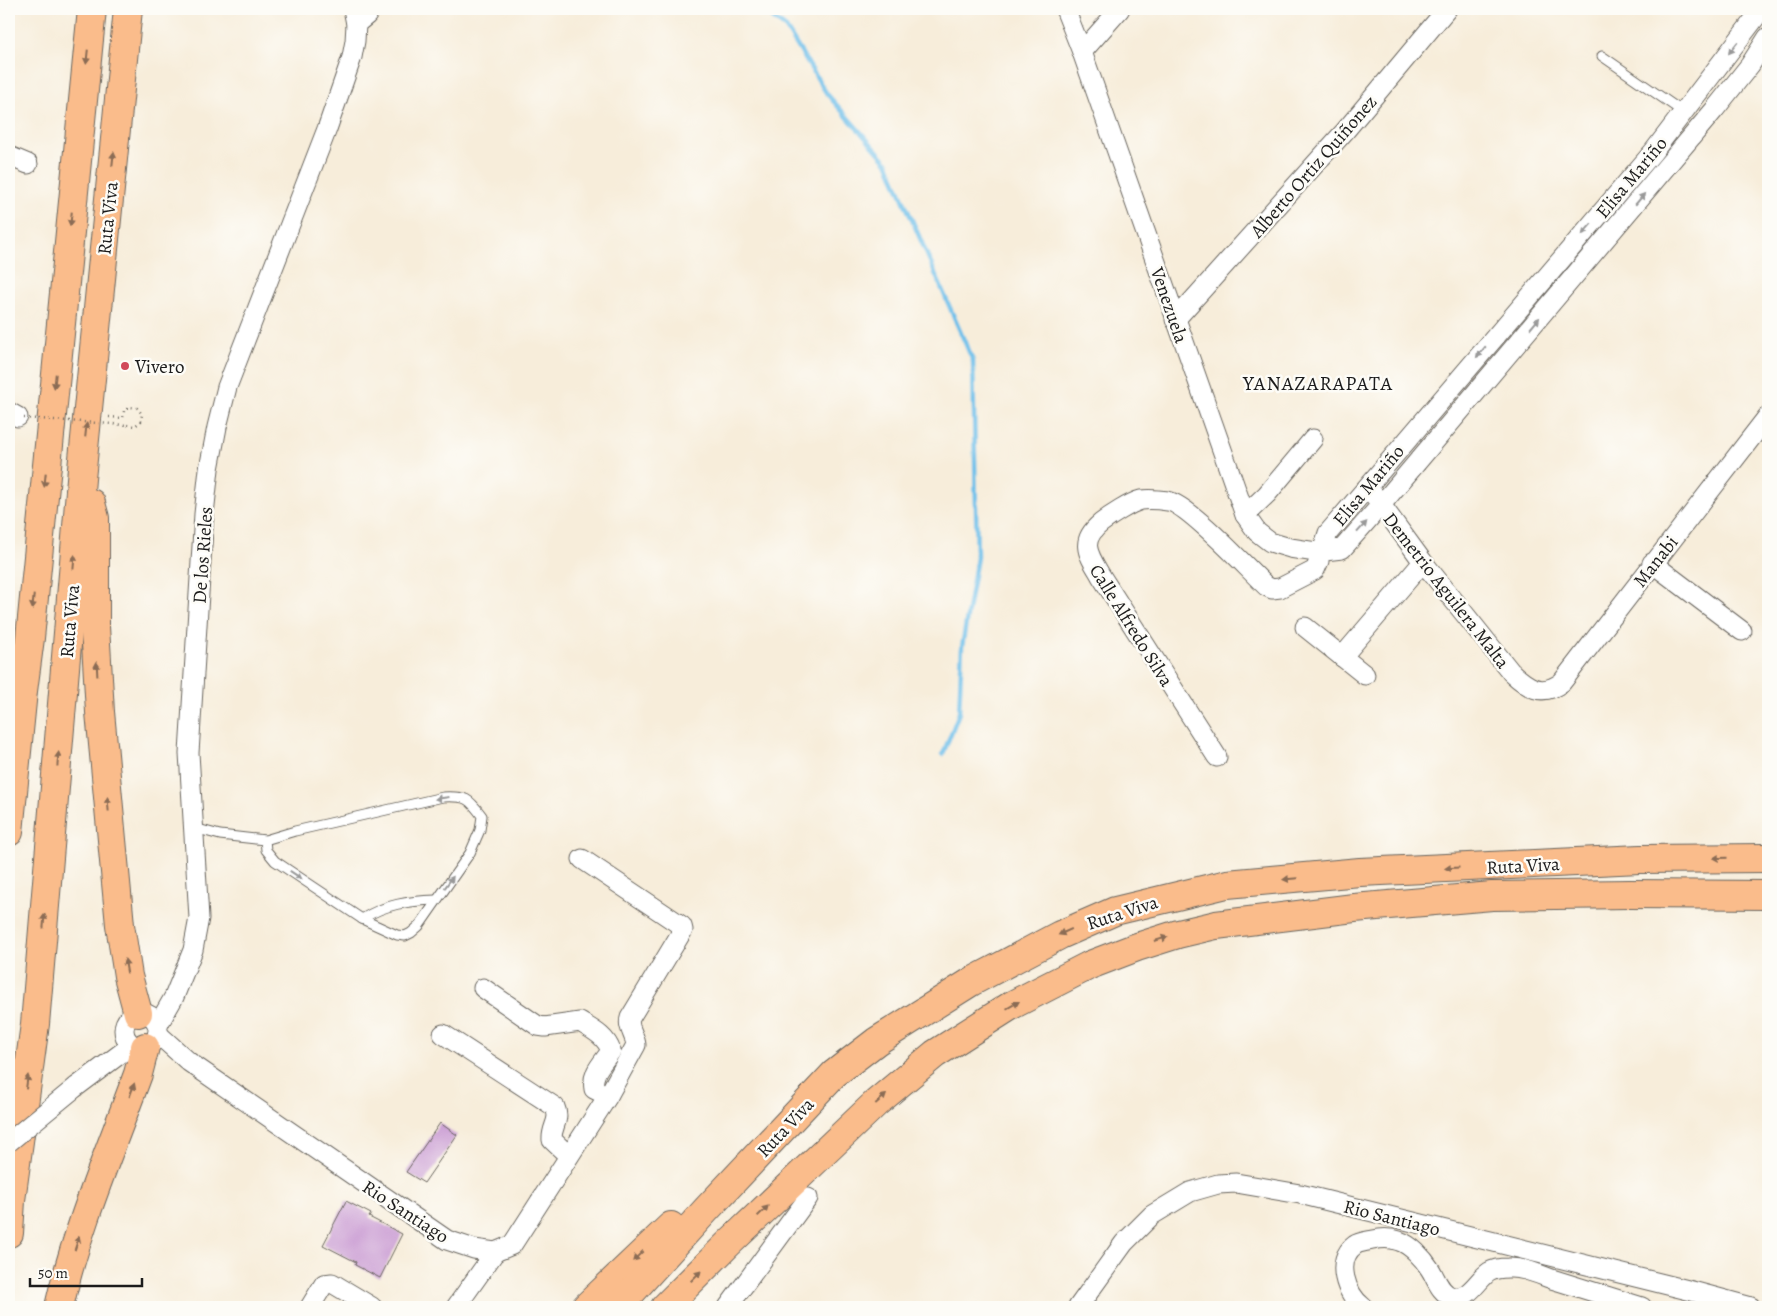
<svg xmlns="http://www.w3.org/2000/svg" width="1777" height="1316" font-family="Alegreya,serif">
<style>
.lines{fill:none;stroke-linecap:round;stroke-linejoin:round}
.stream{stroke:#6fc0ea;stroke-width:4.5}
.building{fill:#cb9ed4}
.lane-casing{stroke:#69655e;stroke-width:11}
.street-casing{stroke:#69655e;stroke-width:21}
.highway-casing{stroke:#69655e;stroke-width:30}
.path{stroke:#69655e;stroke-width:2.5;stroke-dasharray:1 4;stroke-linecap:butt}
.lane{stroke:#fff;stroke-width:9}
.street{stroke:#fff;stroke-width:19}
.highway{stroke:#fabc8b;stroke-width:28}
.street-bridge-casing{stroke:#69655e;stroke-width:21;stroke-linecap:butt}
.path-bridge{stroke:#69655e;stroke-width:2.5;stroke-dasharray:1 4;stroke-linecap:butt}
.street-bridge{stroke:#fff;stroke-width:19}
.oneway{fill:#999}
.oneway2{fill:#8b6c54}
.poi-dot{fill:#d1495b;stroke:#fdfcf7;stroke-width:2}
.labels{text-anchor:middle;stroke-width:5;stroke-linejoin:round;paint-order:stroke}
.street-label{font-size:19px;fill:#1c1c1c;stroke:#fdfcf7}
.poi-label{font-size:19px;fill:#1c1c1c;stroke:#fdfcf7;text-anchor:start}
.neighbourhood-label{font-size:20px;letter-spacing:1px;fill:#1c1c1c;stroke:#fdfcf7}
</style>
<rect width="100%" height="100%" fill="#fdfcf7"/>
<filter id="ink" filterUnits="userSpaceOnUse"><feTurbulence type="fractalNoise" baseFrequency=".02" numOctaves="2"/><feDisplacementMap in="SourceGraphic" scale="10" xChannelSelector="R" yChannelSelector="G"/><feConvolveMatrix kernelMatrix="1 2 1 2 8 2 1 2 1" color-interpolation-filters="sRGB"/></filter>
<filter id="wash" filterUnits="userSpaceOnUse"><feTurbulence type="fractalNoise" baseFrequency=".0096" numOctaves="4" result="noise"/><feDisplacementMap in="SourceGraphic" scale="20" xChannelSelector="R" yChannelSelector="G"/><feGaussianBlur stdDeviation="1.12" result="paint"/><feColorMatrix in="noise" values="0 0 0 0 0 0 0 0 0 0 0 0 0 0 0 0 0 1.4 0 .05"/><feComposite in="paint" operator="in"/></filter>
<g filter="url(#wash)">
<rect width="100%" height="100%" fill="#f7edda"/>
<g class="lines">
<polyline class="stream" points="761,9 786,28 827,94 887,162 973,361 977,557 962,647 959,713 943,754"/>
</g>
<g id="blocks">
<g class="building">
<polygon points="440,1123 457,1135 424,1183 406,1172"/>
<polygon points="346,1201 371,1214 369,1217 402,1234 380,1278 355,1265 356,1262 323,1245"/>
</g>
</g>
</g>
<g filter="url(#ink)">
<use href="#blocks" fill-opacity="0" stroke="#69655e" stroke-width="1"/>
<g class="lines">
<defs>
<g id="lane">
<polyline points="1602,56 1683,112"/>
<path d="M 194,828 L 220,835 L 265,840 L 295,831 L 443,797 C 466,796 469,798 482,816 L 480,830 L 470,853 L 419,926 L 411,933 L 405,936 L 397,935 L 362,919 L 275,861 L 266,850 L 265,840"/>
<path d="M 362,919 C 385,904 409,901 436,900"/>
</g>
<g id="street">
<polyline points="1065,9 1082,52 1245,515 1257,532 1270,542 1290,548 1316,552 1342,549 1381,505 1715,109 1750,65 1768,37"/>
<polyline points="356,24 367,15 371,9"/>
<polyline points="1082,52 1120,9"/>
<polyline points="9,156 28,164"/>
<polyline points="1175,320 1345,131 1447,9"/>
<polyline points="9,412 18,417"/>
<path d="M 1374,495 L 1423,562 L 1511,672 C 1527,687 1542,698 1562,682 L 1768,416"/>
<polyline points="1245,515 1267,494 1313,439"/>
<polyline points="1322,552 1328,533 1653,152 1762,9"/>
<polyline points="1652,563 1742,631"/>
<polyline points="1305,627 1365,675"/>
<polyline points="1342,657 1423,562"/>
<path d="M 1217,757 L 1101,576 C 1089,555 1078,542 1101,523 C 1110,516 1130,503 1141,500 C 1148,499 1161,500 1168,501 C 1189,505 1247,568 1266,586 L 1272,589 L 1280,588 L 1315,570 L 1319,561 L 1316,552"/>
<path d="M 483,988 L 538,1026 L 545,1027 L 580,1022 C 593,1030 606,1036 611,1051 C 602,1064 591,1073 594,1089 L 608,1096"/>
<circle cx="141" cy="1030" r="17"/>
<polyline points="158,1025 174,997 193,950 199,918 189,753 204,514 209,469 217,427 227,387 327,129 352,57 355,41 356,24 353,9"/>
<path d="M 158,1034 L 189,1062 L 447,1240 L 474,1249 L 495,1252 L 512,1245 L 608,1096 L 636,1045 C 635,1035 627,1027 630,1018 L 683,930 L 682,926 L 582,859"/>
<path d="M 443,1034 L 555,1107 C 561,1121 551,1126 552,1140 L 569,1156"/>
<polyline points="76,1087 132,1045"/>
<polyline points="310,1307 324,1284 332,1283 372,1307"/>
<polyline points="456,1307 495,1252"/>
<polyline points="728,1307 808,1198"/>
<polyline points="1078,1307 1124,1243 1152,1215 1190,1192 1218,1184 1236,1183 1300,1194 1692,1291 1751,1307"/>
<path d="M 1363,1307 C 1346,1295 1334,1260 1355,1245 C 1359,1242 1368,1241 1373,1240 C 1382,1238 1391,1238 1399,1241 C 1411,1245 1423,1258 1430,1269 C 1436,1278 1440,1294 1453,1297 C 1469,1300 1478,1279 1489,1272 C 1494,1269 1502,1268 1508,1268 C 1524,1267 1540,1275 1555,1280 C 1584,1289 1613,1298 1642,1307"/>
</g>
<g id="highway">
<polyline points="91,503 95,518 95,626 100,712 120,925 128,976 138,1013"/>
<polyline points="9,832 23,691 30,638 92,9"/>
<polyline points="9,1233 11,1200 35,1024 81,479 128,9"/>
<path d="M 59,1307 C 77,1227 110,1151 138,1074 L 145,1047"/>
<polyline points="586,1307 671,1226"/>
<polyline points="618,1307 706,1210 834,1074 877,1041 971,982 1060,935 1115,911 1227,884 1360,872 1640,859 1768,858"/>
<polyline points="665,1307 728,1244 876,1103 935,1054 1012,1005 1090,965 1137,947 1178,934 1216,925 1354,908 1492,896 1630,894 1768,895"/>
</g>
</defs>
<use href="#lane" class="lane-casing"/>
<use href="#street" class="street-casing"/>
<use href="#highway" class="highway-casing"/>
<polyline class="path" points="109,417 123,418 124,411 130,407 137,408 142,414 141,421 135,426 127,425"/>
<use href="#lane" class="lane"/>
<use href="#street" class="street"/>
<use href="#highway" class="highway"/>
<defs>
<polyline id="street-bridge" points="9,1142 76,1087"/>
</defs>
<use href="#street-bridge" class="street-bridge-casing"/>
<polyline class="path-bridge" points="24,418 127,425"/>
<use href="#street-bridge" class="street-bridge"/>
</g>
<defs><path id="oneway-solid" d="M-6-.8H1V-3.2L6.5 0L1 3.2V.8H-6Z" transform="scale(1.25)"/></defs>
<g class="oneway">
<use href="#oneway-solid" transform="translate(1733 48) rotate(128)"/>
<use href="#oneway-solid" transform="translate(1640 199) rotate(-50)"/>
<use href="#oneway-solid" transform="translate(1587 229) rotate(131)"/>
<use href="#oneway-solid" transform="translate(1535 323) rotate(-50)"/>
<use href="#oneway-solid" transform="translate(1481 352) rotate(130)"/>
<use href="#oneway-solid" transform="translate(1362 527) rotate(-48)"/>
<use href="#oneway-solid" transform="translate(442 798) rotate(172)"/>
<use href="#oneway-solid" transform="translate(296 875) rotate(34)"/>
<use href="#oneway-solid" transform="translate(449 882) rotate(-54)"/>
</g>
<g class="oneway2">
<use href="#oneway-solid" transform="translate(87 57) rotate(96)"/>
<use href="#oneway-solid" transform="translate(113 159) rotate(-84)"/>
<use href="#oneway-solid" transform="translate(71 219) rotate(96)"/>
<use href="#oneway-solid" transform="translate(55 381) rotate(96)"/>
<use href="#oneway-solid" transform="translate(86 430) rotate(-84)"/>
<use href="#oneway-solid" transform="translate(45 480) rotate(96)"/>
<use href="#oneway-solid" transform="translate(74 562) rotate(-85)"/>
<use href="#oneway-solid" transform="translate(33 602) rotate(96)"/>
<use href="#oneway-solid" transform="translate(97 669) rotate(-93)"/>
<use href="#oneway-solid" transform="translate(58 759) rotate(-85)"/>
<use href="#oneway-solid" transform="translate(108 804) rotate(-95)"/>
<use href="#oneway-solid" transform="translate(1720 858) rotate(179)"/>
<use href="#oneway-solid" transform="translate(1452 868) rotate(177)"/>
<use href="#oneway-solid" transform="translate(1290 879) rotate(175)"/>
<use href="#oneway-solid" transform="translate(44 921) rotate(-85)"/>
<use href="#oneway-solid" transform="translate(1065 932) rotate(156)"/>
<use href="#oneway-solid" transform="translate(1161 939) rotate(-18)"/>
<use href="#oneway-solid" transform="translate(126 966) rotate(-99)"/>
<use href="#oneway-solid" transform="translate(1013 1005) rotate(-30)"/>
<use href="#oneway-solid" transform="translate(27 1082) rotate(-82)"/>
<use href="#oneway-solid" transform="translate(132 1090) rotate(-70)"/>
<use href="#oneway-solid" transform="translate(881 1099) rotate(-41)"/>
<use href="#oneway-solid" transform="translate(763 1211) rotate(-44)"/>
<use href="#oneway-solid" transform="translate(77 1243) rotate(-72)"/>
<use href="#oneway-solid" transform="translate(638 1256) rotate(136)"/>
<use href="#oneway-solid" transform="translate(696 1276) rotate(-45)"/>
</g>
</g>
<circle class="poi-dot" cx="125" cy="366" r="5"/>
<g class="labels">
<g class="street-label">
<text transform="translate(1313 166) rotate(-49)" y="7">Alberto Ortiz Quiñonez</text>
<text transform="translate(1631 177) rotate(-50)" y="7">Elisa Mariño</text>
<text transform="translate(107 218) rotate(-84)" y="7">Ruta Viva</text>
<text transform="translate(1170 305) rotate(71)" y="7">Venezuela</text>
<text transform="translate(1368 485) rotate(-50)" y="7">Elisa Mariño</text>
<text transform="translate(202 555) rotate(-86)" y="7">De los Rieles</text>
<text transform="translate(1655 561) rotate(-52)" y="7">Manabi</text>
<text transform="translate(1447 590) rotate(52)" y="7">Demetrio Aguilera Malta</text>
<text transform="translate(69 621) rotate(-85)" y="7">Ruta Viva</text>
<text transform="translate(1132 625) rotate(58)" y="7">Calle Alfredo Silva</text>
<text transform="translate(1523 865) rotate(-3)" y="7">Ruta Viva</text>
<text transform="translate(1122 912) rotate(-18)" y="7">Ruta Viva</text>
<text transform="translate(785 1127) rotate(-47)" y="7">Ruta Viva</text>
<text transform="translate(406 1211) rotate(33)" y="7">Rio Santiago</text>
<text transform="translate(1392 1217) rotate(14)" y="7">Rio Santiago</text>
</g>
<g class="poi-label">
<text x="135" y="373">Vivero</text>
</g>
<g class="neighbourhood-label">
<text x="1318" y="390">YANAZARAPATA</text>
</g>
</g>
<rect width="1777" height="1316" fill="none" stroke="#fdfcf7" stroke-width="30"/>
<path d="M30 1278v8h112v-8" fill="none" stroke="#1c1c1c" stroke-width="2.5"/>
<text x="38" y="1278" font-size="15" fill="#1c1c1c" stroke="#fdfcf7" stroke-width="4" paint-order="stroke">50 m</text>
</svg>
